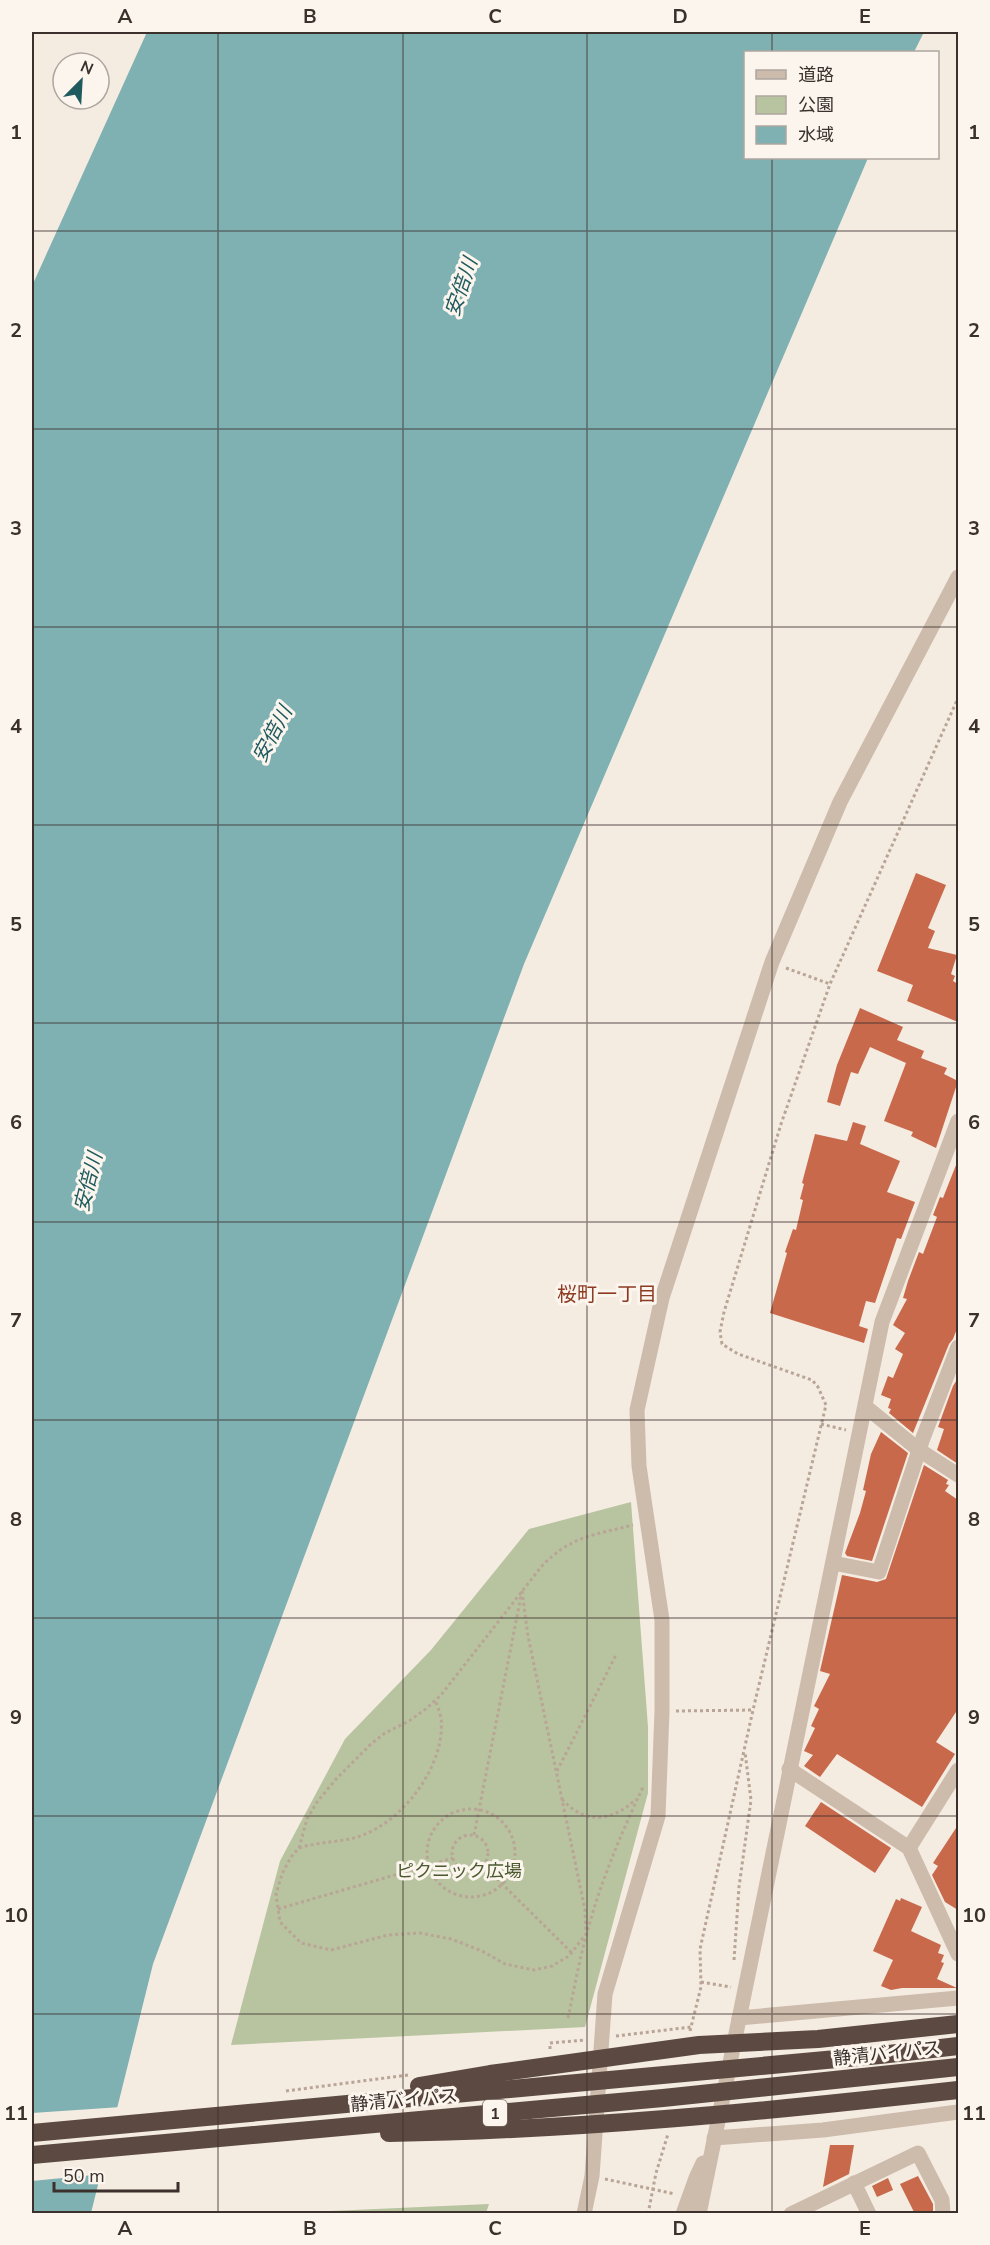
<svg xmlns="http://www.w3.org/2000/svg" width="990" height="2245" font-family="'Nunito Sans','Noto Sans JP',sans-serif">
<style>
.green{fill:#b8c4a0}
.water{fill:#7fb0b2}
.pier{fill:#f4ebe1}
.building{fill:#c8694b}
.lines{fill:none;stroke-linecap:round;stroke-linejoin:round}
.path{stroke:#b9a596;stroke-width:3;stroke-dasharray:3 3;stroke-linecap:butt}
.street{stroke:#cdbbac;stroke-width:15}
.highway{stroke:#5c4a42;stroke-width:18}
.grid{fill:none;stroke:#3b302b;stroke-width:1.5;stroke-opacity:0.55}
.labels{text-anchor:middle;stroke-width:6;stroke-linejoin:round;paint-order:stroke}
.shield{fill:#fbf5ee;stroke:#756b66;stroke-width:1.5}
.shield-label{font-size:16px;font-weight:bold;fill:#3b302b}
.park-label{font-size:18px;fill:#4a5a2e;stroke:#fbf5ee}
.street-label{font-size:18px;fill:#3b302b;stroke:#fbf5ee}
.water-label{font-size:20px;font-style:italic;fill:#1f5a5e;stroke:#fbf5ee}
.neighbourhood-label{font-size:20px;fill:#8c3b22;stroke:#fbf5ee}
.neatline{fill:none;stroke:#3b302b;stroke-width:2}
.grid-label{font-size:20px;text-anchor:middle;font-weight:bold;fill:#3b302b}
</style>
<rect width="100%" height="100%" fill="#f4ebe1"/>
<g class="green">
<polygon points="631,1502 648,1727 648,1793 585,2027 231,2045 280,1861 345,1739 431,1650 529,1529"/>
<polygon points="489,2204 486,2213 285,2213"/>
</g>
<polygon class="water" points="147,32 924,32 914,52 746,52 746,158 868,158 524,964 153,1964 91,2213 32,2214 32,286"/>
<polygon class="pier" points="121,2107 104,2174 32,2181 32,2113"/>
<g class="building">
<polygon points="916,873 946,885 928,928 935,931 928,948 957,955 951,974 955,976 953,981 958,984 958,1022 907,1001 913,985 877,971"/>
<polygon points="860,1008 903,1027 897,1040 924,1051 921,1058 947,1068 944,1074 958,1081 936,1148 911,1136 913,1132 884,1121 906,1063 870,1047 858,1074 851,1072 840,1106 827,1102 837,1065"/>
<polygon points="853,1122 866,1126 860,1144 900,1161 887,1192 915,1202 901,1239 897,1238 875,1303 866,1301 859,1326 868,1329 864,1343 770,1313 787,1253 785,1252 793,1229 796,1230 803,1200 800,1199 804,1184 802,1183 815,1134 847,1141"/>
<polygon points="958,1160 958,1326 953,1339 949,1344 913,1433 889,1413 891,1409 888,1408 891,1399 881,1395 888,1376 893,1378 903,1354 895,1349 905,1333 893,1325 907,1299 903,1298 908,1281 919,1252 923,1254 937,1217 933,1215 935,1210 940,1197 943,1198"/>
<polygon points="958,1378 958,1464 937,1450 944,1429 938,1427 953,1386"/>
<polygon points="881,1432 908,1453 872,1561 847,1556 845,1553 860,1513 866,1491 863,1490 871,1454"/>
<polygon points="924,1465 948,1480 946,1484 949,1485 945,1491 958,1500 958,1709 936,1742 955,1754 922,1807 837,1754 820,1777 804,1766 813,1755 804,1751 815,1728 811,1726 819,1709 814,1706 830,1674 820,1671 842,1575 877,1582 886,1579"/>
<polygon points="821,1802 891,1848 875,1873 805,1826"/>
<polygon points="958,1825 958,1910 945,1902 932,1875 938,1866 933,1863"/>
<polygon points="901,1898 922,1907 911,1931 941,1945 938,1953 944,1955 941,1962 944,1963 937,1979 957,1988 902,1988 891,1990 881,1986 893,1960 873,1951 896,1899 900,1901"/>
<polygon points="830,2145 854,2145 849,2174 823,2187"/>
<polygon points="918,2176 933,2204 933,2214 915,2214 900,2184"/>
<polygon points="888,2178 893,2190 877,2197 872,2186"/>
</g>
<g class="lines">
<g class="path">
<polyline points="786,968 830,984"/>
<polyline points="821,1424 846,1430"/>
<path d="M 522,1591 L 528,1636 L 585,1910 L 586,1934 L 569,1956 L 552,1966 L 534,1970 L 505,1964 L 482,1951 L 451,1939 L 420,1933 L 388,1935 L 331,1950 L 301,1943 L 280,1922 L 276,1894 L 282,1874 L 291,1857 L 299,1848 L 307,1819 L 317,1802 L 337,1778 L 371,1744 L 385,1733 L 409,1721 L 427,1708 L 441,1695 L 541,1567 C 570,1536 594,1535 633,1525"/>
<polyline points="676,1711 753,1710"/>
<polyline points="557,1771 616,1655"/>
<path d="M 562,1799 C 585,1825 612,1822 636,1799"/>
<circle cx="471" cy="1853" r="44"/>
<circle cx="470" cy="1853" r="18"/>
<polyline points="474,1835 521,1596"/>
<path d="M 299,1848 C 320,1841 342,1843 363,1835 C 405,1819 446,1764 441,1718 C 440,1712 437,1705 435,1700"/>
<polyline points="484,1866 572,1953"/>
<polyline points="278,1909 453,1858"/>
<polyline points="734,1960 739,1887 751,1800 745,1752"/>
<polyline points="701,1982 731,1987"/>
<path d="M 568,2018 C 574,1990 579,1961 587,1933 C 600,1883 621,1834 643,1787"/>
<polyline points="690,2031 701,1987 700,1949 753,1710 826,1405 818,1387 812,1380 738,1354 722,1344 720,1332 724,1312 781,1124 830,984 958,698"/>
<polyline points="616,2036 691,2027"/>
<polyline points="550,2049 550,2043 585,2040"/>
<polyline points="286,2091 408,2075"/>
<polyline points="605,2179 675,2194"/>
<polyline points="648,2214 656,2173 668,2134"/>
</g>
<g class="street">
<polyline points="866,1407 919,1450 958,1475"/>
<polyline points="833,1563 879,1572 923,1438 958,1347"/>
<polyline points="789,1769 909,1848 958,1954"/>
<polyline points="909,1848 958,1770"/>
<polyline points="739,2018 958,1998"/>
<polyline points="714,2138 823,2130 958,2112"/>
<polyline points="854,2183 869,2214"/>
<polyline points="584,2214 592,2176 605,1994 658,1816 662,1711 662,1620 639,1466 637,1410 662,1298 772,962 840,802 958,577"/>
<polyline points="683,2214 696,2178 703,2163"/>
<polyline points="699,2214 882,1322 958,1121"/>
<polyline points="791,2214 918,2153 942,2200 943,2214"/>
</g>
<g class="highway">
<polyline points="419,2086 490,2074 699,2045 818,2039 958,2024"/>
<polyline points="32,2133 880,2055 958,2046"/>
<path d="M 389,2133 C 580,2130 769,2111 958,2090"/>
<polyline points="32,2155 663,2098 958,2067"/>
</g>
</g>
<path class="grid" d="M 218,32 L 218,2214M 403,32 L 403,2214M 587,32 L 587,2214M 772,32 L 772,52M 772,158 L 772,2214M 32,231 L 958,231M 32,429 L 958,429M 32,627 L 958,627M 32,825 L 958,825M 32,1023 L 958,1023M 32,1222 L 958,1222M 32,1420 L 958,1420M 32,1618 L 958,1618M 32,1816 L 958,1816M 32,2014 L 958,2014"/>
<g class="labels">
<rect class="shield" x="483" y="2100" width="24" height="26" rx="4.5"/>
<g class="shield-label">
<text x="495" y="2119">1</text>
</g>
<g class="park-label">
<text x="459" y="1877">ピクニック広場</text>
</g>
<g class="street-label">
<text transform="translate(887 2053) rotate(-6)" y="6">静清バイパス</text>
<text transform="translate(404 2100) rotate(-5)" y="6">静清バイパス</text>
</g>
<g class="water-label">
<text transform="translate(461 287) rotate(-71)" y="7">安倍川</text>
<text transform="translate(272 734) rotate(-62)" y="7">安倍川</text>
<text transform="translate(88 1182) rotate(-76)" y="7">安倍川</text>
</g>
<g class="neighbourhood-label">
<text x="607" y="1301">桜町一丁目</text>
</g>
</g>
<rect width="990" height="2245" fill="none" stroke="#fbf5ee" stroke-width="66"/>
<rect x="744" y="51" width="195" height="108" fill="#fbf5ee" stroke="#aea6a0" stroke-width="1.5"/>
<rect x="756" y="70" width="30" height="9" fill="#cdbbac" stroke="#aea6a0" stroke-width="1.5"/>
<text x="798" y="81" font-size="18" fill="#3b302b">道路</text>
<rect x="756" y="96" width="30" height="18" fill="#b8c4a0" stroke="#aea6a0" stroke-width="1.5"/>
<text x="798" y="111" font-size="18" fill="#3b302b">公園</text>
<rect x="756" y="126" width="30" height="18" fill="#7fb0b2" stroke="#aea6a0" stroke-width="1.5"/>
<text x="798" y="141" font-size="18" fill="#3b302b">水域</text>
<g transform="translate(81 81) rotate(24)"><circle r="28" fill="#fbf5ee" stroke="#aea6a0" stroke-width="1.5"/>
<path d="M0-4.5L10 22L0 15L-10 22Z" fill="#1f5a5e"/>
<text y="-9" font-size="16" font-weight="bold" text-anchor="middle" fill="#3b302b">N</text>
</g>
<path d="M54 2182v9h124v-9" fill="none" stroke="#3b302b" stroke-width="3"/>
<text x="63" y="2182" font-size="18" fill="#3b302b" stroke="#fbf5ee" stroke-width="4.5" paint-order="stroke">50 m</text>
<rect x="33" y="33" width="924" height="2179" class="neatline"/>
<g class="grid-label">
<text x="125" y="23">A</text>
<text x="310" y="23">B</text>
<text x="495" y="23">C</text>
<text x="680" y="23">D</text>
<text x="865" y="23">E</text>
<text x="16" y="139">1</text>
<text x="974" y="139">1</text>
<text x="16" y="337">2</text>
<text x="974" y="337">2</text>
<text x="16" y="535">3</text>
<text x="974" y="535">3</text>
<text x="16" y="733">4</text>
<text x="974" y="733">4</text>
<text x="16" y="931">5</text>
<text x="974" y="931">5</text>
<text x="16" y="1129">6</text>
<text x="974" y="1129">6</text>
<text x="16" y="1327">7</text>
<text x="974" y="1327">7</text>
<text x="16" y="1526">8</text>
<text x="974" y="1526">8</text>
<text x="16" y="1724">9</text>
<text x="974" y="1724">9</text>
<text x="16" y="1922">10</text>
<text x="974" y="1922">10</text>
<text x="16" y="2120">11</text>
<text x="974" y="2120">11</text>
<text x="125" y="2235">A</text>
<text x="310" y="2235">B</text>
<text x="495" y="2235">C</text>
<text x="680" y="2235">D</text>
<text x="865" y="2235">E</text>
</g>
</svg>
